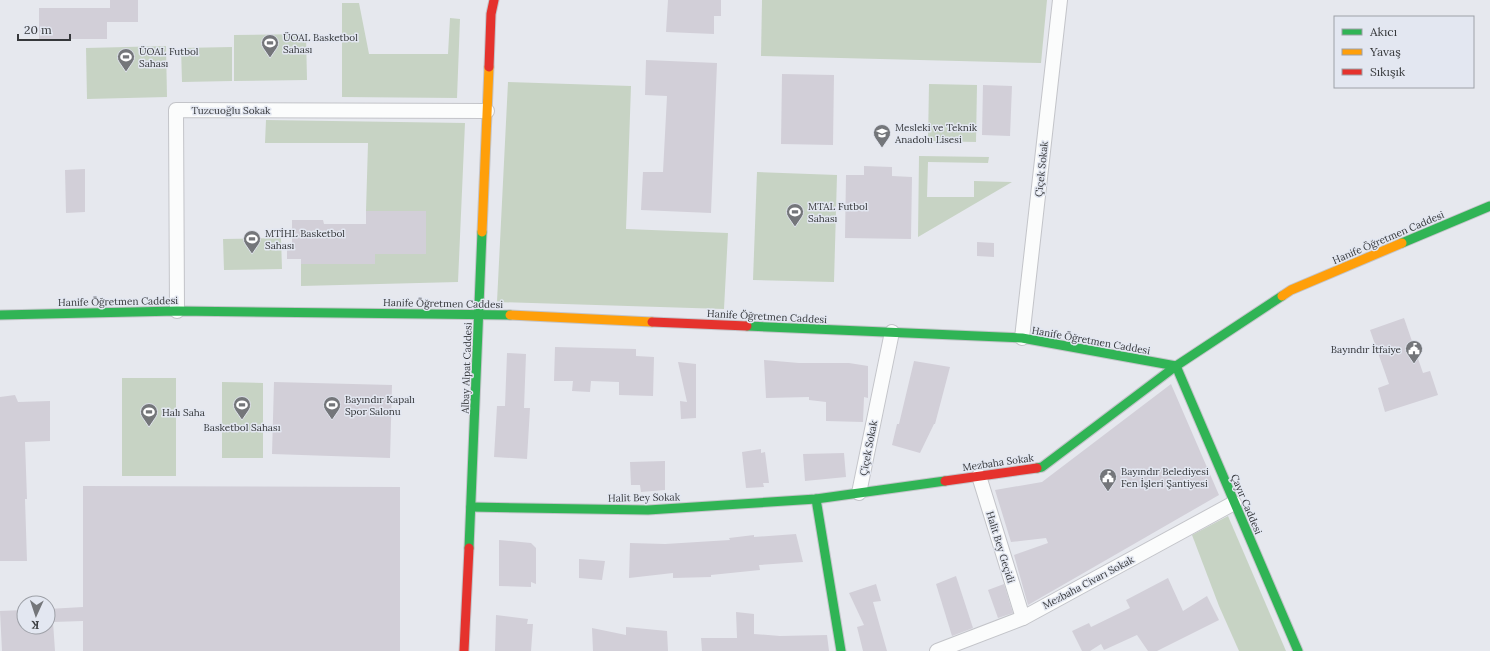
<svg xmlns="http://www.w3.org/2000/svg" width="1490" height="651" font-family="Lora,serif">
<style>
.green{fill:#c7d3c4}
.building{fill:#d2cfd8}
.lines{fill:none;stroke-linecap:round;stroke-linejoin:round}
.street-casing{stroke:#c3c4c9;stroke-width:16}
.fast-casing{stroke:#c3c4c9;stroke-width:11}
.slow-casing{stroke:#c3c4c9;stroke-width:11}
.jam-casing{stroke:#c3c4c9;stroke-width:11}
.street{stroke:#fbfcfc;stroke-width:14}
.fast{stroke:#30b455;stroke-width:9}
.slow{stroke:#ff9f0a;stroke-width:9}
.jam{stroke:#e5322d;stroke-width:9}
.labels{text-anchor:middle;stroke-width:3;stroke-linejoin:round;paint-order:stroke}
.poi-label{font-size:10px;fill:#36383b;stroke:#e3e7f1;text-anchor:start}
.street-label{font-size:10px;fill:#36383b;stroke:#e3e7f1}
</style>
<rect width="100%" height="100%" fill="#e6e8ee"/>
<g class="green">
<polygon points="762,0 1047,0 1041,63 761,56"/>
<polygon points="342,3 359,3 369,54 448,54 450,18 460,19 457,98 342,97"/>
<polygon points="306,34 307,80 234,81 234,35"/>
<polygon points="166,46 167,97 87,99 86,48"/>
<polygon points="232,47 232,81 182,82 181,48"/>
<polygon points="508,82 631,86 626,229 728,233 724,309 497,302"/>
<polygon points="929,84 977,85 976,142 928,141"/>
<polygon points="266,120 465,123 458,282 301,286 301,264 375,264 375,245 382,254 426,254 426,211 366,211 368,143 265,143"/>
<polygon points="919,156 989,157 988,163 928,162 927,197 974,197 974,181 1012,182 918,237"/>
<polygon points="757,172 837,175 834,282 753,280"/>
<polygon points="281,238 282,269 224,270 223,239"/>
<rect x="122" y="378" width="54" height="98"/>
<polygon points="222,382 263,383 263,458 222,458"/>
<polygon points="1228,516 1286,651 1239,651 1219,606 1192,535"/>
</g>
<g class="building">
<polygon points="110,0 138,0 138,22 107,22 107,39 39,39 39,8 110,8"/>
<polygon points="668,0 721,0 721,16 714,16 714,34 666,32"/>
<polygon points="646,60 717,63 711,213 641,210 643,172 663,172 667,96 645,95"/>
<polygon points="782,74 834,75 833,145 781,144"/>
<polygon points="983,85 1012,86 1010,136 982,135"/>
<polygon points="864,166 892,167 892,176 912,177 911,239 845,238 846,175 864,175"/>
<polygon points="85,169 85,212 66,213 65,170"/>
<polygon points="366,211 426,211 426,254 375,254 375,264 301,264 301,259 287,259 287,243 292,243 292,220 323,220 324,224 366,224"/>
<polygon points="977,242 994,243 994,257 977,256"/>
<polygon points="1404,318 1423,373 1430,371 1438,395 1385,412 1378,388 1389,384 1370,330"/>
<polygon points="555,347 636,349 636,356 654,357 653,396 619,395 619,382 591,381 590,392 572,391 573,381 554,381"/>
<polygon points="507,353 526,354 524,408 530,408 527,459 494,457 497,406 505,406"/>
<polygon points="764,360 799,363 849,363 868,366 868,398 864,397 863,422 826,421 826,402 809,400 809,397 766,398"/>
<polygon points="914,361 950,367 935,424 934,424 920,453 892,445 897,424 899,424"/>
<polygon points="678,362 696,364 696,418 681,419 680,401 687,402"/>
<polygon points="274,382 392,385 390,458 272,454"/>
<polygon points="1171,384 1219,495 1028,605 1014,555 1048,543 1046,538 1011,542 995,490 1042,482"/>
<polygon points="15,395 18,402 50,401 50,441 25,442 27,499 25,499 27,561 0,561 0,397"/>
<polygon points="761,449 761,453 765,452 769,483 763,483 764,487 746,488 742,452"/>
<polygon points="844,453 846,477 805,481 803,454"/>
<polygon points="665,461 665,490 641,492 640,485 631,485 630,462"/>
<polygon points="83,486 400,487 400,651 83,651 83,621 53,622 55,651 2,651 0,611 24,610 24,627 48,627 48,609 83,607"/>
<polygon points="796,534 803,562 759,565 760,570 711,575 711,577 673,578 673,573 629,578 630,543 665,544 730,540 729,538 754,535 754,537"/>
<polygon points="499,540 531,543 536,548 536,584 531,582 531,587 499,586"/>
<polygon points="579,559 605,561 602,580 579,578"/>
<polygon points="956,576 973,628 952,636 936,584"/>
<polygon points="1168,578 1183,611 1207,596 1219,620 1157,651 1148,651 1137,635 1104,650 1101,644 1090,651 1082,651 1072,631 1089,623 1091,627 1130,608 1126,600"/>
<polygon points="876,584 881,601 873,602 887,651 863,651 857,627 864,625 849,593"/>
<polygon points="1004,584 1013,613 998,618 988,590"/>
<polygon points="736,612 754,614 754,634 780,636 827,635 829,651 702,651 701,638 737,638"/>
<polygon points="496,615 528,619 527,624 533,624 531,651 495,651"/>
<polygon points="626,627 667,631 668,651 593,651 592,628 626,635"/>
</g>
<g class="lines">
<defs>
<g id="street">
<polyline points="177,311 176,110 487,111"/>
<polyline points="1022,338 1060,0"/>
<polyline points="979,476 1023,618"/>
<polyline points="859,493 892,332"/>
<polyline points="937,651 1023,618 1234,503"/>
</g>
<g id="fast">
<polyline points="1402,243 1490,206"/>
<polyline points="0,315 177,311 510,315"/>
<polyline points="747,326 1022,338 1176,366"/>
<polyline points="1176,366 1298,651"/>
<polyline points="1037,468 1042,467 1176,366 1282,296"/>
<polyline points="816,499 841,651"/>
<polyline points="471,507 648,510 816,499 945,481"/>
<polyline points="469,548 482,232"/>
</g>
<g id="slow">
<polyline points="482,232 489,67"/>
<polyline points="1282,296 1291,290 1402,243"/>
<polyline points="510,315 652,322"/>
</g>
<g id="jam">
<polyline points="489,67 491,14 494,0"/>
<polyline points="652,322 747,326"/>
<polyline points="945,481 1037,468"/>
<polyline points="464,651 469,548"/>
</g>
</defs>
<use href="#street" class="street-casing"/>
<use href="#fast" class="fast-casing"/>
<use href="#slow" class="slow-casing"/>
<use href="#jam" class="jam-casing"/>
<use href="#street" class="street"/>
<use href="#fast" class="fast"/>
<use href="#slow" class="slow"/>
<use href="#jam" class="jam"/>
</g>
<defs>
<symbol id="stadium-pin" viewBox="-11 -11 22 30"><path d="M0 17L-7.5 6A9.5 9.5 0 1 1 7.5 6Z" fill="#74767a" stroke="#e3e7f1"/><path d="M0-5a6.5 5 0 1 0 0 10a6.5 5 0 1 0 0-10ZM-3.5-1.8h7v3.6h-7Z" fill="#fff"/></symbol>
<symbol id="school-pin" viewBox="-11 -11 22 30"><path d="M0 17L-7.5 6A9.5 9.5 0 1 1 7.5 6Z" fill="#74767a" stroke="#e3e7f1"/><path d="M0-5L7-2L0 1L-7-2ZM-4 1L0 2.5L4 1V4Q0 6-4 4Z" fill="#fff"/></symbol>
<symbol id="civic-pin" viewBox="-11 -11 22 30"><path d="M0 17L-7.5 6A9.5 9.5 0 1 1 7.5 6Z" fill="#74767a" stroke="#e3e7f1"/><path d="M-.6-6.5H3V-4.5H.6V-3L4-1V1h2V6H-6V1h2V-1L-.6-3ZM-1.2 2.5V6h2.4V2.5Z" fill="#fff"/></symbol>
</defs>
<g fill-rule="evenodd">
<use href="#stadium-pin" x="260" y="33" width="20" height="27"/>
<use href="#stadium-pin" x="116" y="47" width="20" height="27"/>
<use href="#school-pin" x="872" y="123" width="20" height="27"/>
<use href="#stadium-pin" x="785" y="202" width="20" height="27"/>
<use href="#stadium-pin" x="242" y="229" width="20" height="27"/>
<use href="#civic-pin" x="1404" y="339" width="20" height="27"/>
<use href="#stadium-pin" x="232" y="395" width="20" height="27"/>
<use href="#stadium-pin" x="322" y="395" width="20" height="27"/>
<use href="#stadium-pin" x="139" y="402" width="20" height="27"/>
<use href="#civic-pin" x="1098" y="467" width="20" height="27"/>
</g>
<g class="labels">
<g class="poi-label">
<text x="283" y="41">ÜOAL Basketbol<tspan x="283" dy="12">Sahası</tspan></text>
<text x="139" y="55">ÜOAL Futbol<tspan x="139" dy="12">Sahası</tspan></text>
<text x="895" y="131">Mesleki ve Teknik<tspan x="895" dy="12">Anadolu Lisesi</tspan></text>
<text x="808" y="210">MTAL Futbol<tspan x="808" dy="12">Sahası</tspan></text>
<text x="265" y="237">MTİHL Basketbol<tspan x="265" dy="12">Sahası</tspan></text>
<text x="1401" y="353" text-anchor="end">Bayındır İtfaiye</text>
<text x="345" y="403">Bayındır Kapalı<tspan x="345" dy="12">Spor Salonu</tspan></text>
<text x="162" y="416">Halı Saha</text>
<text x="242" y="431" text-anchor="middle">Basketbol Sahası</text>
<text x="1121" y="475">Bayındır Belediyesi<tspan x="1121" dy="12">Fen İşleri Şantiyesi</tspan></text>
</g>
<g class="street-label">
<text x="231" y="114">Tuzcuoğlu Sokak</text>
<text transform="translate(1041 169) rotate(-84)" y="4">Çiçek Sokak</text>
<text transform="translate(1388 237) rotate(-23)" y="4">Hanife Öğretmen Caddesi</text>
<text transform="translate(118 301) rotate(-1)" y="4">Hanife Öğretmen Caddesi</text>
<text transform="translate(443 303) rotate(1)" y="4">Hanife Öğretmen Caddesi</text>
<text transform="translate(767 316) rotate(3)" y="4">Hanife Öğretmen Caddesi</text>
<text transform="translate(1091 340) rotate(10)" y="4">Hanife Öğretmen Caddesi</text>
<text transform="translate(466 368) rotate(-88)" y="4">Albay Alpat Caddesi</text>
<text transform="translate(868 448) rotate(-79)" y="4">Çiçek Sokak</text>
<text transform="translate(998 462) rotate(-8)" y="4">Mezbaha Sokak</text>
<text transform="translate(644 497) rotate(-1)" y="4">Halit Bey Sokak</text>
<text transform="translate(1247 504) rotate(67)" y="4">Çayır Caddesi</text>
<text transform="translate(1001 547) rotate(73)" y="4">Halit Bey Geçidi</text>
<text transform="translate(1088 582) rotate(-28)" y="4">Mezbaha Civarı Sokak</text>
</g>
</g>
<rect x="1334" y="16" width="140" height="72" fill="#e3e7f1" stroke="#9ea1a8"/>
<rect x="1342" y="29" width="20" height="6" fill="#30b455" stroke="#9ea1a8"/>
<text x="1370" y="36" font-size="12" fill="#36383b">Akıcı</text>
<rect x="1342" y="49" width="20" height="6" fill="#ff9f0a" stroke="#9ea1a8"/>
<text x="1370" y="56" font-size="12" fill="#36383b">Yavaş</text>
<rect x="1342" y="69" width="20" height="6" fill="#e5322d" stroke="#9ea1a8"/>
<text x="1370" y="76" font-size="12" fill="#36383b">Sıkışık</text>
<g transform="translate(36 615) rotate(183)"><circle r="19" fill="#e3e7f1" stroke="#9ea1a8"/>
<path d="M0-3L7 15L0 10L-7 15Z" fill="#74767a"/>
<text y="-6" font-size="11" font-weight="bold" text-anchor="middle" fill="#36383b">K</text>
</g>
<path d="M18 34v6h52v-6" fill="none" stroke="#36383b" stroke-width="2"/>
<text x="24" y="34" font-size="12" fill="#36383b" stroke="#e3e7f1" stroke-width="3" paint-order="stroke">20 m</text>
</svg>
